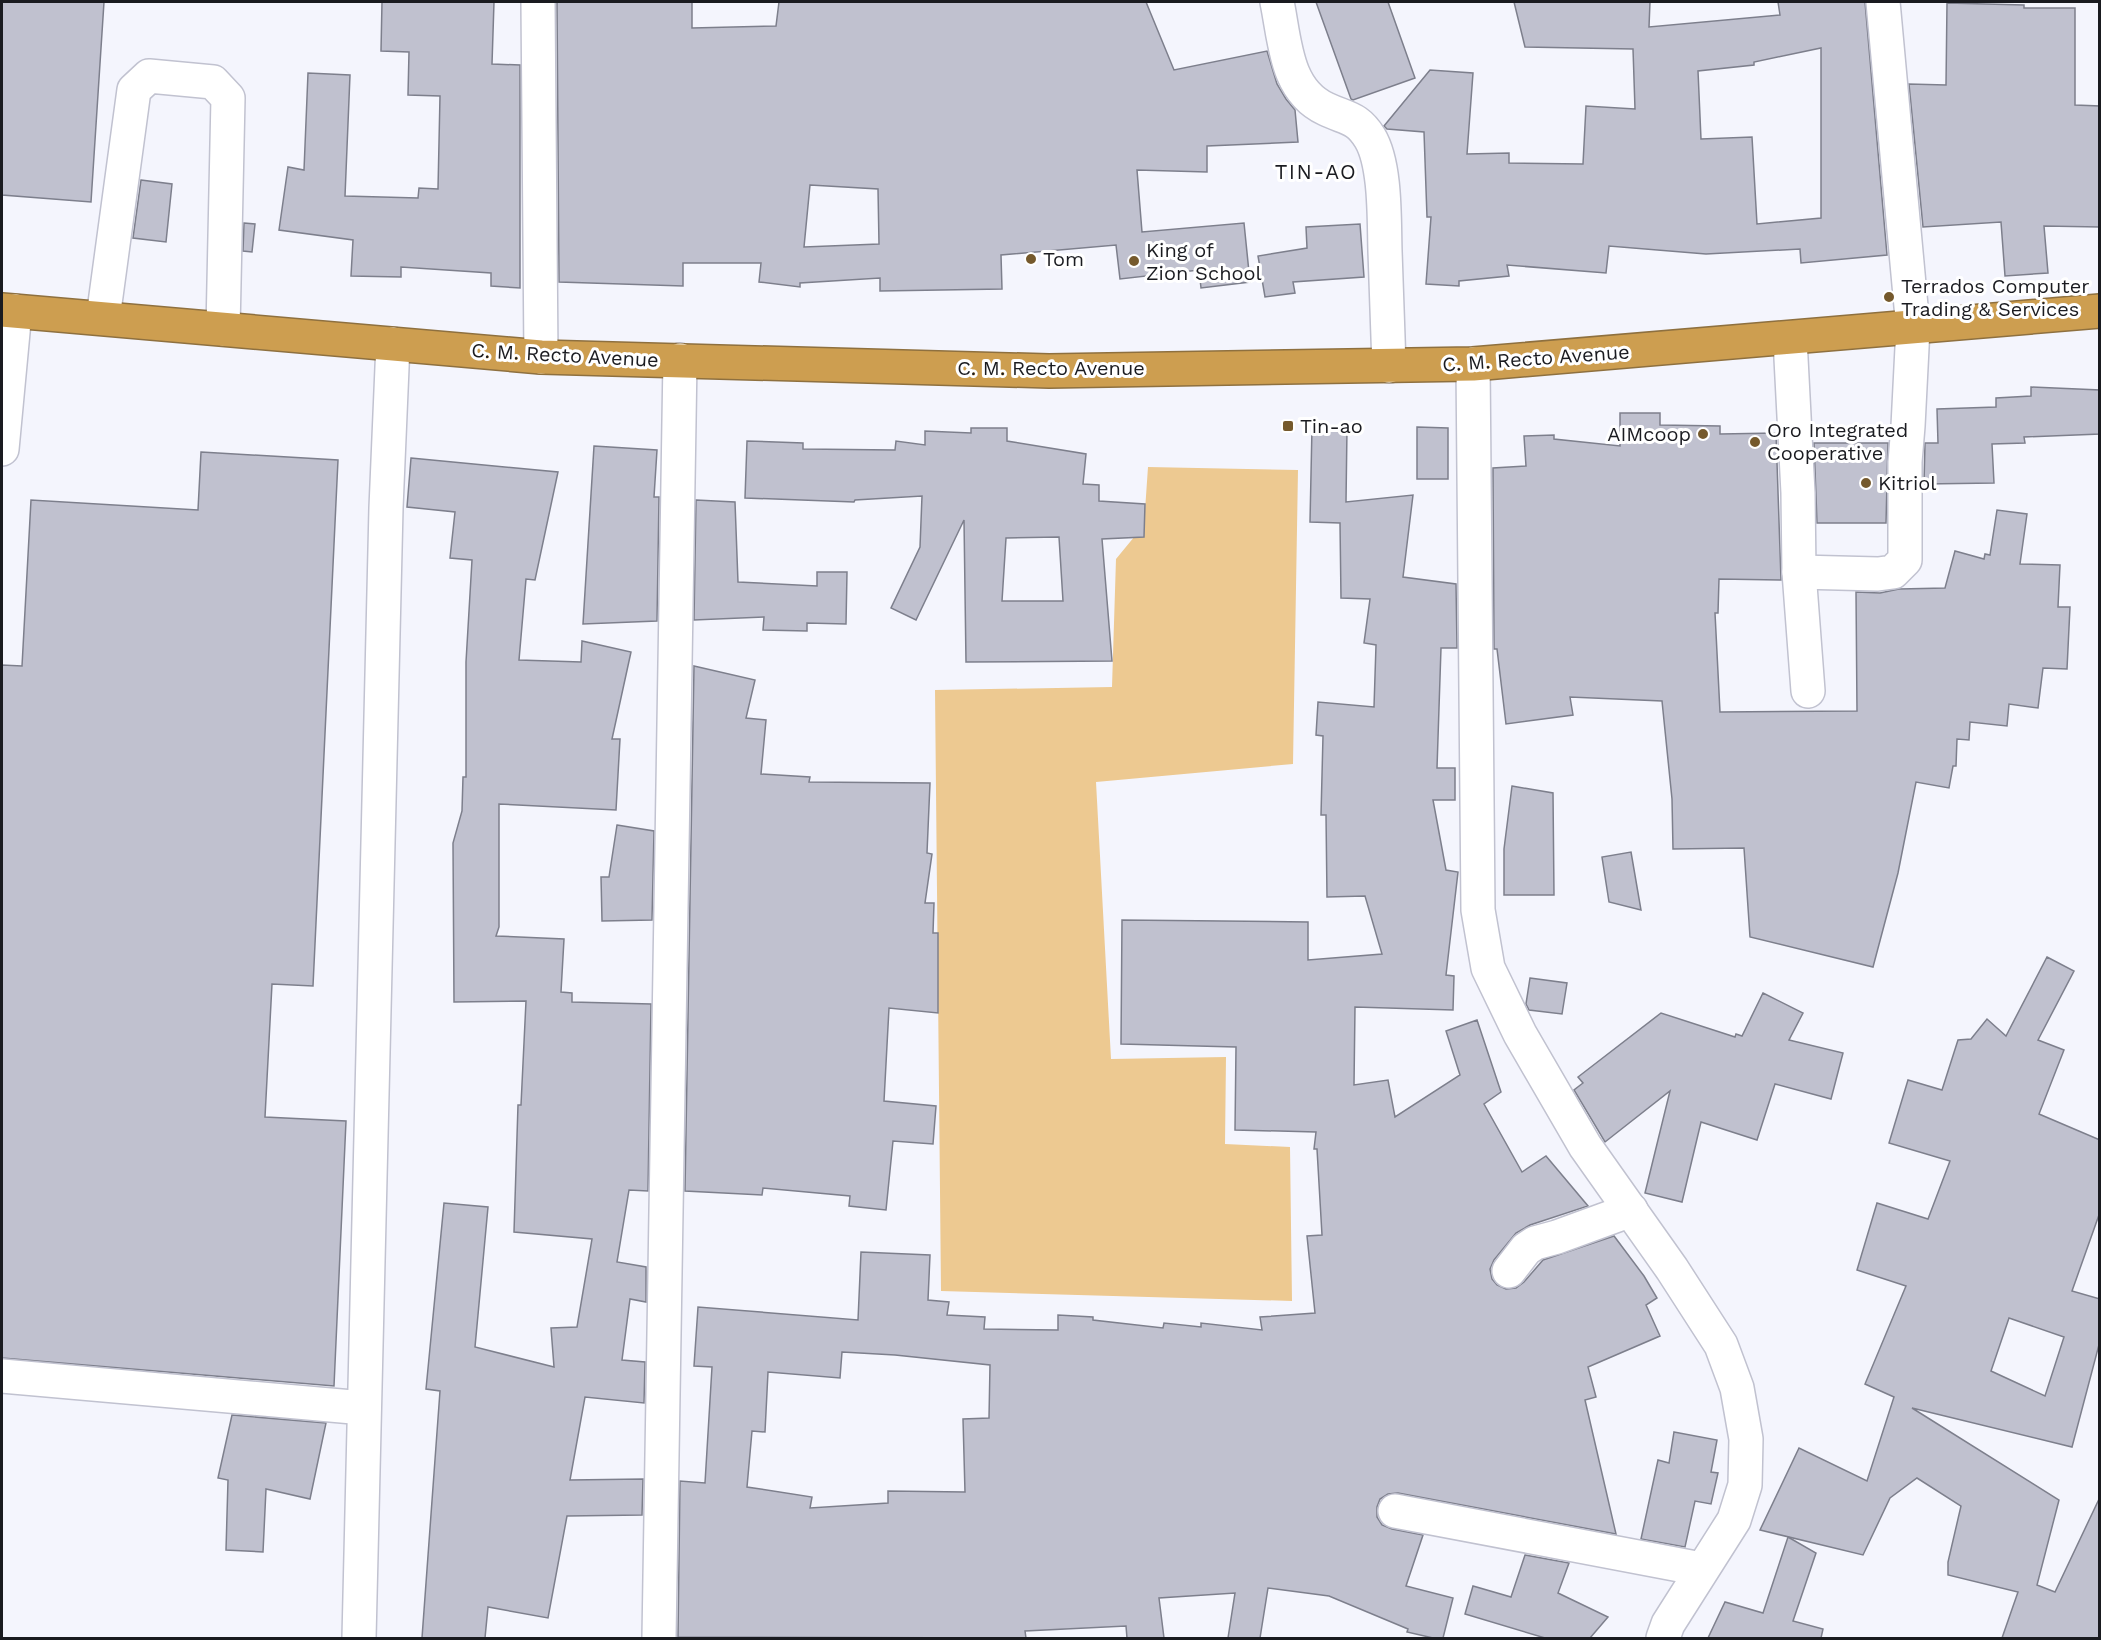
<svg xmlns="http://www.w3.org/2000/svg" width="2101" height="1640" font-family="'Work Sans',sans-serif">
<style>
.green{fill:#edc991}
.building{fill:#c0c1cf;stroke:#7d7f8c;stroke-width:1.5;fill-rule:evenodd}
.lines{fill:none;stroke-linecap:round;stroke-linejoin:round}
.minor-casing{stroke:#c1c2d0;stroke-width:36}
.highway-casing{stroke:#8e703f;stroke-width:36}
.minor{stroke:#fff;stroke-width:33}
.highway{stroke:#cd9e50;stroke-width:33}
.poi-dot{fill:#75592c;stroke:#fff;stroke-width:2}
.labels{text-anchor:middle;stroke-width:6;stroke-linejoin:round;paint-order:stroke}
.poi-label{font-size:20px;fill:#1a1b20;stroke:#fff;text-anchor:start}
.street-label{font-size:20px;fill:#1a1b20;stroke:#fff}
.neighbourhood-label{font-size:21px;letter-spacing:1.5px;fill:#1a1b20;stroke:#fff}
</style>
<rect width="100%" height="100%" fill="#f4f5fd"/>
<polygon class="green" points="1148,467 1298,470 1293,764 1096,782 1111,1059 1226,1057 1225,1144 1290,1147 1292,1301 941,1291 935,690 1112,687 1116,559 1144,525"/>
<g class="building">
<polygon points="2,2 104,2 91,202 2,195"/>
<polygon points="382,2 494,2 492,64 520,65 520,288 491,286 491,273 401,267 401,277 351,276 353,240 279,230 288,167 304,170 308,73 350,75 345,196 418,198 419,188 438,189 440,96 408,95 409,52 381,51"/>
<path d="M 557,2 L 692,2 L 692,28 L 776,26 L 779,2 L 1146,2 L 1174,70 L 1267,51 L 1277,84 L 1286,99 L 1295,110 L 1298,142 L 1207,146 L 1207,172 L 1137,170 L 1142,232 L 1244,223 L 1250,282 L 1201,288 L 1199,270 L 1120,279 L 1116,245 L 1001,255 L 1002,289 L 880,291 L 880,278 L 800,283 L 800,287 L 759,282 L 761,263 L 683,263 L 683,286 L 559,282 ZM 810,185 L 878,189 L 879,244 L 804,247 Z"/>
<polygon points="1316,2 1388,2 1415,78 1353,100 1351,99"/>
<path d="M 1514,2 L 1650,2 L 1649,27 L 1780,15 L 1778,2 L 1865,2 L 1887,255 L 1801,263 L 1800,249 L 1706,254 L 1609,246 L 1606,273 L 1507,265 L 1509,276 L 1459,281 L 1459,286 L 1426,284 L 1431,217 L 1427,217 L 1424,132 L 1387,129 L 1384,126 L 1430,70 L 1473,73 L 1467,154 L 1509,153 L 1509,163 L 1583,164 L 1586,106 L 1635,109 L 1633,49 L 1525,47 ZM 1821,48 L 1821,218 L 1757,224 L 1752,137 L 1701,139 L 1698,71 L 1754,65 L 1754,62 Z"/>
<polygon points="1947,3 2024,5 2024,8 2075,8 2075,105 2100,106 2100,227 2044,226 2048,273 2005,276 2001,222 1923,227 1909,84 1946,85"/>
<polygon points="141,180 172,184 166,242 133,238"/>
<polygon points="244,223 255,224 252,252 243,251"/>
<polygon points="1360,224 1364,277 1293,282 1295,293 1265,297 1258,256 1307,248 1306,227"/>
<polygon points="2031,387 2100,390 2100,434 2024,437 2025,443 1992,444 1994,483 1924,484 1925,443 1938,443 1937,409 1996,407 1996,398 2031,396"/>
<polygon points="1620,413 1660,413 1660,425 1720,426 1720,434 1776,433 1781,580 1719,579 1718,613 1715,613 1720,712 1857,711 1856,592 1880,593 1899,589 1945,588 1955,551 1984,559 1985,554 1990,555 1997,510 2027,514 2020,564 2060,565 2058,607 2070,607 2067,669 2043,668 2038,708 2009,704 2007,726 1970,722 1969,740 1957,739 1956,766 1953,766 1949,788 1916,782 1898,873 1873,967 1750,937 1744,848 1673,849 1672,799 1662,701 1570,697 1573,715 1506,724 1497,649 1494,649 1493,468 1526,466 1524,436 1554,435 1554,439 1620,446"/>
<path d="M 1312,427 L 1347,428 L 1346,502 L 1413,495 L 1403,577 L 1456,584 L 1457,648 L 1441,648 L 1437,768 L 1455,768 L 1455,800 L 1433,800 L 1446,870 L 1458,872 L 1446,975 L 1454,976 L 1453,1010 L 1355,1007 L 1354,1085 L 1388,1080 L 1395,1117 L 1460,1075 L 1446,1031 L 1477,1020 L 1501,1092 L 1484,1104 L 1522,1172 L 1546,1156 L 1588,1206 L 1530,1225 L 1516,1233 L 1494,1260 L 1490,1269 L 1492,1279 L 1497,1285 L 1506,1289 L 1516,1288 L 1524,1282 L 1543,1260 L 1614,1236 L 1644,1276 L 1657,1298 L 1646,1305 L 1660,1336 L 1588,1367 L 1596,1397 L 1585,1400 L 1616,1534 L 1398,1493 L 1388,1494 L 1380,1499 L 1377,1507 L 1377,1517 L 1382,1525 L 1392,1529 L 1423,1535 L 1406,1586 L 1453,1598 L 1443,1638 L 1433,1638 L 1407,1632 L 1408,1629 L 1329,1596 L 1268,1588 L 1260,1638 L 1228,1638 L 1235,1593 L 1159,1598 L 1164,1638 L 1127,1638 L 1126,1626 L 1025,1631 L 1026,1638 L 678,1637 L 680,1481 L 705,1483 L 712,1367 L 694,1366 L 698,1307 L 858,1320 L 861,1252 L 930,1255 L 928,1300 L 949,1302 L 947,1315 L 985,1317 L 984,1329 L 1058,1330 L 1058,1315 L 1093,1317 L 1093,1320 L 1163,1328 L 1164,1323 L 1201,1327 L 1201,1323 L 1262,1330 L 1260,1317 L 1315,1313 L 1307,1236 L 1322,1235 L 1317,1149 L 1314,1149 L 1316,1132 L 1235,1130 L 1236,1047 L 1121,1044 L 1122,920 L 1308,922 L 1308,960 L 1382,954 L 1365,896 L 1327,897 L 1326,815 L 1321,815 L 1323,736 L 1316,735 L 1318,702 L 1374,707 L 1376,645 L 1364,643 L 1370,599 L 1341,598 L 1340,523 L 1310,522 ZM 842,1352 L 895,1355 L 990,1365 L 989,1418 L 963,1419 L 965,1492 L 888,1491 L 888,1503 L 810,1508 L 812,1497 L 747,1487 L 752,1431 L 765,1432 L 768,1372 L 840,1378 Z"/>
<polygon points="1417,427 1448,428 1448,479 1417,479"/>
<path d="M 971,428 L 1007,428 L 1007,441 L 1086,454 L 1083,484 L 1099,485 L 1099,501 L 1145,504 L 1144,537 L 1102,539 L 1112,661 L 966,662 L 964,520 L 916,620 L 891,608 L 920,547 L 922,496 L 855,500 L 854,502 L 745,498 L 747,441 L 803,443 L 803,449 L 895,450 L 896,441 L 925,445 L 925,431 L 971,433 ZM 1059,537 L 1063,601 L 1002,601 L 1006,538 Z"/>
<polygon points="1814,443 1888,443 1886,523 1817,523"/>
<polygon points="594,446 657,450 654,497 659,497 657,621 583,624"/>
<polygon points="201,452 338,460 313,986 272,984 265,1117 346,1121 334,1386 2,1358 2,665 22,666 31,500 198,510"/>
<polygon points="411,458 558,472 535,580 526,579 519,660 581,662 582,641 631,652 612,739 620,739 616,810 499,804 499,927 496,936 564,939 561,992 572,993 572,1002 651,1004 648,1191 629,1190 617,1262 646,1267 646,1302 630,1299 622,1360 645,1362 644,1403 585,1397 570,1480 643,1479 642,1515 567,1516 548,1618 488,1607 485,1638 422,1638 440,1391 426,1389 444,1203 488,1207 475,1347 554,1367 551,1328 577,1327 592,1239 514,1232 518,1105 521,1105 526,1001 454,1002 453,843 462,811 463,777 466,777 466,662 472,560 450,558 455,512 407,507"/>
<polygon points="696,500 735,502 738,582 817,586 817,572 847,572 846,624 807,623 807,631 763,630 764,617 694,620"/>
<polygon points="694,666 755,680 746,718 766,720 761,774 810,777 809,782 930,783 927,853 932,854 925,903 934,903 933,933 938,933 938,1013 889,1008 884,1101 936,1106 933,1144 893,1141 886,1210 849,1206 850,1196 763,1188 762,1195 685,1191"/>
<polygon points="1512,786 1553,793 1554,895 1504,895 1504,849"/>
<polygon points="617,825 654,831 652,920 602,921 601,877 609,877"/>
<polygon points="1631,852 1641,910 1609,902 1602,857"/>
<path d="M 2047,957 L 2074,971 L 2038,1040 L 2064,1050 L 2039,1114 L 2100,1140 L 2100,1212 L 2072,1291 L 2100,1299 L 2100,1341 L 2072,1447 L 1912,1408 L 2059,1500 L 2037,1585 L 2055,1592 L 2100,1497 L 2100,1638 L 2002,1638 L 2018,1592 L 1948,1575 L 1948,1562 L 1961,1506 L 1917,1478 L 1890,1498 L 1863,1555 L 1760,1530 L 1799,1448 L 1867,1481 L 1894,1397 L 1865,1384 L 1906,1286 L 1857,1270 L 1877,1203 L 1928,1219 L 1950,1161 L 1889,1143 L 1908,1080 L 1942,1090 L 1958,1040 L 1971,1039 L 1987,1019 L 2006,1036 ZM 2009,1318 L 2064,1337 L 2045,1396 L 1991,1371 Z"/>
<polygon points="1530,978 1567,983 1562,1014 1529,1010 1526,1004"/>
<polygon points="1763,993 1803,1013 1789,1040 1843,1053 1831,1099 1775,1084 1757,1140 1701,1122 1682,1202 1645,1193 1670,1091 1605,1142 1574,1090 1583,1083 1578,1077 1661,1013 1735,1037 1736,1034 1742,1036"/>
<polygon points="232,1415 326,1423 310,1499 266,1489 263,1552 226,1550 228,1480 218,1478"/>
<polygon points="1674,1432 1717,1440 1711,1472 1718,1473 1711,1504 1695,1501 1685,1547 1641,1539 1658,1460 1669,1463"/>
<polygon points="1788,1537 1816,1553 1793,1621 1823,1629 1821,1638 1708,1638 1725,1602 1763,1613"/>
<polygon points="1525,1555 1569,1563 1558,1593 1608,1617 1590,1638 1545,1638 1465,1614 1473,1586 1511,1597"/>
</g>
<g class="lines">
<defs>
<g id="minor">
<polyline points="538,2 541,357"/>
<path d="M 1277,2 C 1285,40 1285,90 1326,109 C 1347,119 1357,117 1370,138 C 1386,165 1384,220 1385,251 C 1386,289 1388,328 1389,366"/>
<polyline points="103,318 134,90 149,76 213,82 228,98 223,329"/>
<polyline points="1790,339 1798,493 1799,572 1808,691"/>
<polyline points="1473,364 1478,910 1488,968 1520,1034 1585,1146 1672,1269 1721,1345 1737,1388 1746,1439 1745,1485 1734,1520 1668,1624 1663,1638"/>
<polyline points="2,449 15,311"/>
<polyline points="1799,572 1878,574 1893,572 1905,560 1905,462 1908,426 1913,328 1883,2"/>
<polyline points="1509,1271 1526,1249 1535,1243 1557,1237 1631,1210"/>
<polyline points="2,1376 364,1408"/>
<polyline points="1395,1511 1701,1569"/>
<polyline points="359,1638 386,508 393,344"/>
<polyline points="659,1638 680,360"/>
</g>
<polyline id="highway" points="2,310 541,357 1049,371 1473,364 2100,311"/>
</defs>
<use href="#minor" class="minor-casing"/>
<use href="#highway" class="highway-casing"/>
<use href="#minor" class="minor"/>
<use href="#highway" class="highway"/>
</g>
<g class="poi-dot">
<circle cx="1031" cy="259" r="6"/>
<circle cx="1134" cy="261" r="6"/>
<circle cx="1889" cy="297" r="6"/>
<rect x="1282" y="420" width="12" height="12" rx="3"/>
<circle cx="1703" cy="434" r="6"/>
<circle cx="1755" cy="442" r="6"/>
<circle cx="1866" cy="483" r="6"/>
</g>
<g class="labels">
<g class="poi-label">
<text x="1146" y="257">King of<tspan x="1146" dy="23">Zion School</tspan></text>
<text x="1043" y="266">Tom</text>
<text x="1901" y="293">Terrados Computer<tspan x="1901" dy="23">Trading &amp; Services</tspan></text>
<text x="1300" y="433">Tin-ao</text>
<text x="1767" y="437">Oro Integrated<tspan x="1767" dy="23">Cooperative</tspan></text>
<text x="1691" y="441" text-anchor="end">AIMcoop</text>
<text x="1878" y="490">Kitriol</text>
</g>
<g class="street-label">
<text transform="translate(565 355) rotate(3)" y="7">C. M. Recto Avenue</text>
<text transform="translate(1536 358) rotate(-4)" y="7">C. M. Recto Avenue</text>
<text x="1051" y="375">C. M. Recto Avenue</text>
</g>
<g class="neighbourhood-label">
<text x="1316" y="179">TIN-AO</text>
</g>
</g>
<rect width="2101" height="1640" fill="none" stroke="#1a1b20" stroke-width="6"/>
</svg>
